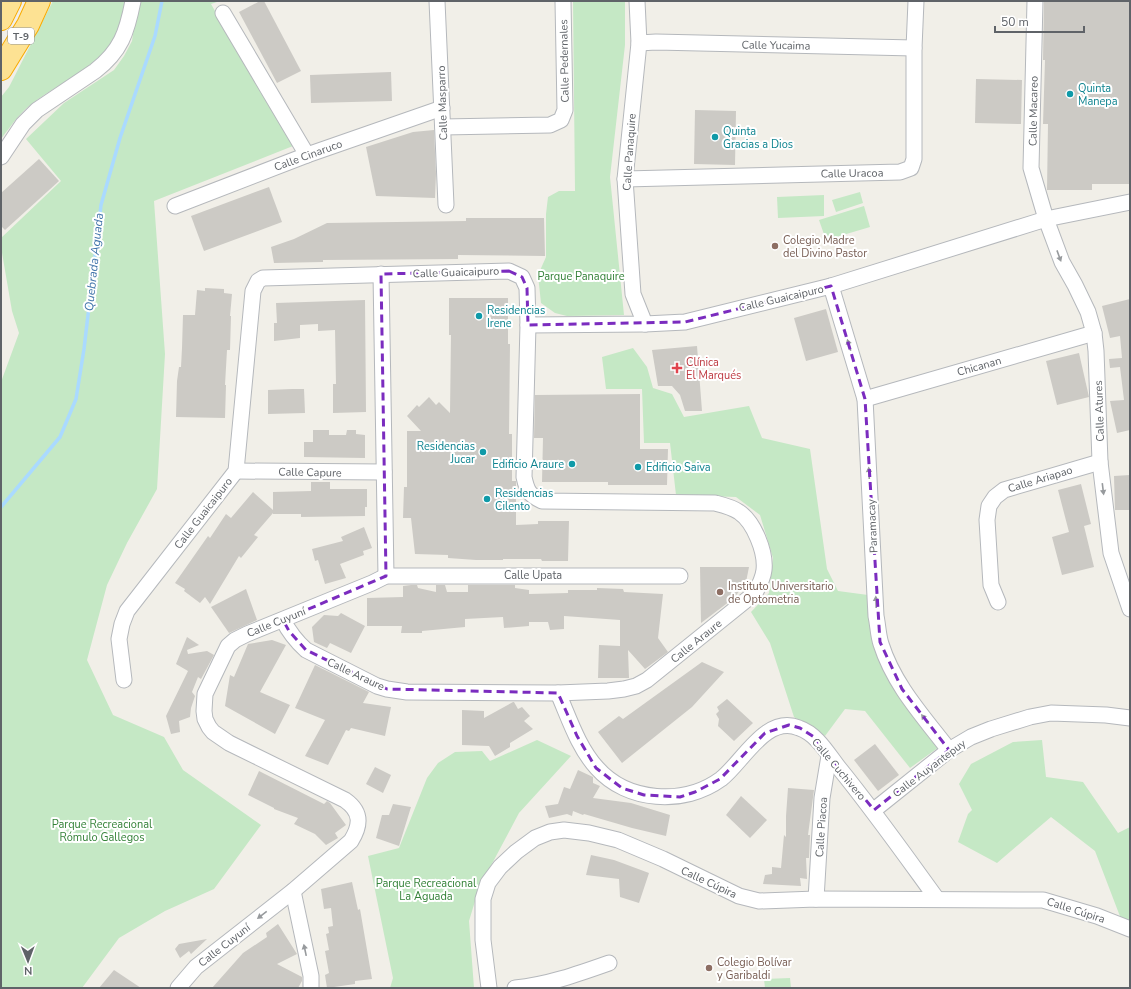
<svg xmlns="http://www.w3.org/2000/svg" width="1131" height="989" font-family="'Nunito Sans',sans-serif">
<style>
.green{fill:#c5e8c5}
.lines{fill:none;stroke-linecap:round;stroke-linejoin:round}
.stream{stroke:#aadaff;stroke-width:3.5}
.building{fill:#cccac5}
.minor-casing{stroke:#b5b8bc;stroke-width:17}
.highway-casing{stroke:#f9ab00;stroke-width:24}
.minor{stroke:#fff;stroke-width:15}
.highway{stroke:#fde293;stroke-width:22}
.oneway{fill:#979a9d}
.marked{fill:none;stroke:#7b2cbf;stroke-width:3;stroke-dasharray:8 5;stroke-linejoin:round}
.culture-dot{fill:#0f9aa8;stroke:#fff;stroke-width:1.5}
.education-dot{fill:#8d6e63;stroke:#fff;stroke-width:1.5}
.health-dot{fill:#e0444e;stroke:#fff;stroke-width:1.5}
.labels{text-anchor:middle;stroke-width:4;stroke-linejoin:round;paint-order:stroke}
.shield{fill:#fff;stroke:#8f9295;stroke-width:1}
.shield-label{font-size:10px;font-weight:bold;fill:#5f6368}
.street-label{font-size:11px;fill:#5f6368;stroke:#fff}
.culture-label{font-size:11px;fill:#0d838f;stroke:#fff;text-anchor:start}
.education-label{font-size:11px;fill:#785e54;stroke:#fff;text-anchor:start}
.park-label{font-size:11px;fill:#348238;stroke:#fff}
.health-label{font-size:11px;fill:#be3a42;stroke:#fff;text-anchor:start}
.water-label{font-size:12px;font-style:italic;fill:#4174aa;stroke:#fff}
</style>
<rect width="100%" height="100%" fill="#f1efe8"/>
<g class="green">
<path d="M 53,1 L 125,1 C 118,63 76,71 33,103 C 20,112 11,126 1,139 L 1,97 L 9,87 Z"/>
<polygon points="141,1 220,1 211,4 293,146 154,201 165,354 157,489 127,543 107,585 87,660 113,715 164,737 183,770 261,825 214,889 165,911 119,938 82,988 1,988 1,382 19,333 12,311 1,247 1,238 61,181 26,139 64,103 114,70 124,56 132,41 135,20"/>
<polygon points="573,1 625,1 625,45 610,177 624,315 567,316 555,313 541,303 538,275 546,257 546,214 548,197 559,191 575,191"/>
<polygon points="860,192 863,203 836,212 832,200"/>
<polygon points="824,195 824,216 778,218 777,197"/>
<polygon points="864,206 870,227 826,240 819,220"/>
<polygon points="633,348 647,367 653,388 672,394 684,417 749,406 762,438 810,449 827,569 838,591 868,595 892,681 939,747 910,768 865,711 845,709 825,736 794,717 770,643 751,612 769,593 773,558 760,515 736,497 676,495 670,443 644,443 642,389 606,389 602,357"/>
<polygon points="537,740 571,756 519,813 479,888 469,921 474,988 390,988 393,978 368,856 399,848 427,778 438,763 455,752 482,751 490,761"/>
<polygon points="1042,740 1046,777 1083,782 1118,833 1130,827 1130,923 1121,919 1095,851 1051,817 997,863 958,842 968,814 972,810 959,784 971,764 1013,742"/>
<polygon points="790,978 791,988 765,988 764,979"/>
</g>
<g class="lines">
<polyline class="stream" points="1,507 60,437 76,399 84,349 101,205 120,138 155,36 162,1"/>
</g>
<g class="building">
<polygon points="260,1 264,1 301,71 277,83 239,12"/>
<polygon points="1044,1 1130,1 1130,184 1092,184 1092,190 1047,190 1048,124 1043,124 1045,60 1043,60"/>
<polygon points="391,72 392,101 311,103 310,75"/>
<polygon points="976,79 1022,80 1021,124 975,123"/>
<polygon points="695,110 736,111 735,165 694,164"/>
<polygon points="434,130 436,174 435,198 376,196 366,147 413,132"/>
<polygon points="39,159 59,181 5,230 1,226 1,193"/>
<polygon points="269,187 282,222 204,251 191,216"/>
<polygon points="466,218 544,218 545,256 458,255 458,259 323,260 323,262 274,263 271,247 294,239 327,223 466,221"/>
<polygon points="205,288 224,289 224,293 232,294 230,316 231,316 230,350 227,350 225,385 226,385 225,418 176,417 177,381 179,367 181,367 182,348 183,315 195,315 197,290 205,291"/>
<polygon points="449,298 508,298 508,344 510,344 509,434 512,434 512,481 516,481 516,525 538,524 538,521 569,521 568,561 542,561 541,559 503,559 503,560 476,560 448,558 448,555 415,554 411,518 403,518 404,487 407,487 407,431 421,431 407,416 417,405 419,407 429,397 436,405 439,402 450,413 451,335 449,335"/>
<polygon points="1130,299 1130,430 1117,433 1110,401 1124,400 1120,367 1110,368 1109,359 1122,358 1120,336 1110,338 1102,306"/>
<polygon points="365,300 366,412 333,413 333,384 336,384 335,330 318,331 318,324 300,325 300,338 274,341 274,323 277,323 276,303"/>
<polygon points="826,309 838,352 806,361 794,318"/>
<polygon points="697,346 702,411 685,411 680,395 672,386 658,386 652,350"/>
<polygon points="1079,353 1089,397 1057,405 1046,361"/>
<polygon points="292,389 304,389 305,413 268,414 268,390"/>
<polygon points="640,394 640,449 668,449 667,485 608,485 608,482 542,482 543,438 534,438 535,395"/>
<polygon points="313,430 329,430 329,435 346,435 347,430 356,430 356,434 365,435 365,458 304,457 304,442 313,442"/>
<polygon points="1130,475 1130,510 1115,510 1114,476"/>
<polygon points="311,482 330,482 330,489 367,489 367,507 365,507 365,516 301,517 301,514 273,514 273,513 254,535 258,537 241,558 239,556 210,604 205,597 200,603 184,591 185,589 175,583 208,536 210,538 226,514 231,518 253,492 273,510 273,492 311,491"/>
<polygon points="1081,484 1091,524 1084,526 1094,567 1062,575 1052,537 1069,532 1058,490"/>
<polygon points="364,527 372,548 363,551 364,555 340,564 346,578 325,584 318,560 315,561 312,549 343,541 341,537"/>
<polygon points="700,567 749,567 746,582 734,598 701,623"/>
<polygon points="411,585 417,585 418,588 436,592 436,585 445,585 447,592 468,592 468,585 515,585 515,588 529,590 529,594 568,593 568,590 597,590 597,588 623,589 624,592 663,594 658,638 668,652 645,669 628,650 629,678 598,678 599,645 620,646 620,620 564,616 564,629 550,630 548,622 529,622 529,626 504,628 503,617 465,619 465,627 422,631 422,633 401,633 402,626 367,626 367,598 403,597 403,586"/>
<polygon points="246,589 257,620 229,633 211,607"/>
<polygon points="341,613 365,626 351,653 330,643 327,648 314,642 312,627 324,615 338,616"/>
<polygon points="187,637 199,645 187,650 188,654 207,651 214,655 201,679 198,677 192,692 195,696 191,708 190,717 179,721 180,732 171,734 166,716 188,671 176,664"/>
<polygon points="272,640 286,645 260,692 290,705 275,734 225,706 230,675 234,677 248,644"/>
<polygon points="702,662 724,672 692,707 622,763 598,732 619,716 623,719"/>
<polygon points="315,665 369,692 363,703 391,707 385,736 351,728 349,731 346,730 328,765 305,756 325,720 295,708"/>
<polygon points="727,699 753,723 734,741 718,726 719,719 716,714 719,711 717,707"/>
<polygon points="513,702 514,702 518,709 522,707 530,716 524,721 533,729 510,743 510,747 495,756 489,746 462,745 462,710 484,711 484,718"/>
<polygon points="875,744 899,775 878,791 854,760"/>
<polygon points="375,767 391,775 383,793 366,784"/>
<polygon points="578,770 593,777 593,783 600,786 593,798 631,803 670,815 666,836 632,828 584,814 583,815 573,811 572,816 567,814 549,818 545,806 558,804 564,787 570,789"/>
<polygon points="259,771 324,804 327,801 330,803 346,825 335,833 338,838 326,845 315,834 294,824 298,818 274,809 274,808 248,795"/>
<polygon points="788,788 814,790 808,835 810,835 809,858 806,858 807,879 800,878 801,886 763,884 765,875 772,874 772,867 781,868 784,835 786,837 786,816"/>
<polygon points="741,796 767,820 750,838 726,815"/>
<polygon points="393,804 411,807 399,846 376,838 382,815 389,815"/>
<polygon points="591,855 614,860 649,873 639,903 620,897 619,879 586,875"/>
<polygon points="352,882 358,910 360,909 372,979 355,981 355,984 327,988 325,975 329,973 325,951 329,950 326,934 329,933 328,927 333,926 331,908 324,909 321,889"/>
<polygon points="278,924 297,954 277,964 302,977 302,981 298,988 212,988 243,953 267,937 266,933"/>
<polygon points="207,939 191,954 189,951 180,958 175,949 179,944"/>
<polygon points="114,970 141,988 99,988"/>
</g>
<g class="lines">
<defs>
<g id="minor">
<polyline points="437,1 446,205"/>
<polyline points="637,1 639,43 625,179 633,294 645,324"/>
<polyline points="1035,1 1031,168 1046,219 1062,262 1075,285 1088,312 1094,333 1096,351 1100,462 1111,553 1130,609"/>
<polyline points="223,13 307,155"/>
<polyline points="639,43 656,42 914,48"/>
<polyline points="443,127 550,125 561,120 565,110 563,1"/>
<path d="M 1,157 L 23,124 L 37,110 L 95,71 C 121,51 127,32 133,1"/>
<polyline points="625,179 900,172 911,168 914,159 914,48 916,1"/>
<polyline points="175,206 307,155 442,108"/>
<polyline points="381,274 386,576"/>
<path d="M 831,286 L 865,399 L 876,616 C 878,625 878,635 881,644 C 894,685 923,716 949,750"/>
<polyline points="865,399 1094,333"/>
<polyline points="236,471 384,472"/>
<polyline points="998,602 991,585 987,520 989,506 995,497 1004,490 1100,462"/>
<path d="M 283,620 C 289,632 296,641 306,650 L 377,686 L 387,689 L 407,692 L 558,693 L 608,691 L 624,689 L 636,686 L 647,680 L 755,593 C 759,586 763,579 764,570 C 766,552 754,522 739,512 C 732,507 723,505 715,503 L 542,501 C 529,495 527,491 524,477 L 528,325"/>
<polyline points="124,680 119,639 122,624 127,611 236,471 253,291 258,281 263,278 509,271 522,277 527,288 528,325 645,324 685,322 831,286 1046,219 1130,202"/>
<path d="M 558,693 C 569,718 578,747 597,768 C 627,802 684,806 721,779 C 743,762 766,714 799,728 C 817,734 828,754 839,768 C 874,811 905,855 937,899"/>
<polyline points="874,810 949,750 971,737 991,729 1030,717 1051,713 1106,715 1130,718"/>
<polyline points="293,891 311,976 311,988"/>
<polyline points="816,899 822,798 829,756"/>
<path d="M 178,988 L 196,967 L 293,891 L 351,841 C 361,825 362,812 345,800 L 229,743 L 213,732 L 209,727 L 205,719 L 204,711 L 205,694 L 228,646 L 235,640 L 247,634 L 372,583 L 386,576 L 680,576"/>
<polyline points="489,988 483,940 483,899 488,883 500,867 516,852 535,838 550,832 564,830 589,833 618,840 663,859 739,896 759,901 816,899 1043,900 1097,916 1130,929"/>
<path d="M 515,988 C 547,985 578,974 609,963"/>
</g>
<g id="highway">
<polyline points="1,19 10,1"/>
<polyline points="1,69 28,25 39,1"/>
</g>
</defs>
<use href="#minor" class="minor-casing"/>
<use href="#highway" class="highway-casing"/>
<use href="#minor" class="minor"/>
<use href="#highway" class="highway"/>
</g>
<defs><path id="oneway-solid" d="M-6-.8H1V-3.2L6.5 0L1 3.2V.8H-6Z"/></defs>
<g class="oneway">
<use href="#oneway-solid" transform="translate(1059 256) rotate(70)"/>
<use href="#oneway-solid" transform="translate(849 345) rotate(-107)"/>
<use href="#oneway-solid" transform="translate(869 473) rotate(-93)"/>
<use href="#oneway-solid" transform="translate(1103 489) rotate(83)"/>
<use href="#oneway-solid" transform="translate(876 602) rotate(-92)"/>
<use href="#oneway-solid" transform="translate(925 719) rotate(-128)"/>
<use href="#oneway-solid" transform="translate(262 915) rotate(142)"/>
<use href="#oneway-solid" transform="translate(305 950) rotate(-102)"/>
</g>
<path class="marked" d="M 509,271 L 522,277 L 527,288 L 528,325 L 685,322 L 831,286 L 865,399 L 880,642 L 902,689 L 949,750 L 874,810 L 814,737 L 800,728 L 789,725 L 765,733 L 720,779 L 695,792 L 680,797 L 644,795 L 622,788 L 596,768 L 577,736 L 558,693 L 387,689 L 306,650 L 289,631 L 283,620 L 386,576 L 381,274 Z"/>
<g class="culture-dot">
<circle cx="1070" cy="94" r="4"/>
<circle cx="715" cy="137" r="4"/>
<circle cx="479" cy="316" r="4"/>
<circle cx="483" cy="452" r="4"/>
<circle cx="572" cy="464" r="4"/>
<circle cx="638" cy="467" r="4"/>
<circle cx="487" cy="499" r="4"/>
</g>
<g class="education-dot">
<circle cx="775" cy="246" r="4"/>
<circle cx="720" cy="592" r="4"/>
<circle cx="709" cy="968" r="4"/>
</g>
<path class="health-dot" d="M675 362h4v4h4v4h-4v4h-4v-4h-4v-4h4z"/>
<g class="labels">
<rect class="shield" x="8" y="28" width="26" height="16" rx="3"/>
<g class="shield-label">
<text x="21" y="40">T-9</text>
</g>
<g class="street-label">
<text transform="translate(776 45) rotate(1)" y="4">Calle Yucaima</text>
<text transform="translate(564 61) rotate(-91)" y="4">Calle Pedernales</text>
<text transform="translate(442 103) rotate(-92)" y="4">Calle Masparro</text>
<text transform="translate(1033 111) rotate(-89)" y="4">Calle Macareo</text>
<text transform="translate(629 152) rotate(-86)" y="4">Calle Panaquire</text>
<text transform="translate(308 155) rotate(-20)" y="4">Calle Cinaruco</text>
<text transform="translate(852 173) rotate(-1)" y="4">Calle Uracoa</text>
<text transform="translate(456 272) rotate(-2)" y="4">Calle Guaicaipuro</text>
<text transform="translate(781 298) rotate(-13)" y="4">Calle Guaicaipuro</text>
<text transform="translate(979 366) rotate(-16)" y="4">Chicanan</text>
<text transform="translate(1099 411) rotate(-92)" y="4">Calle Atures</text>
<text transform="translate(310 472) rotate(1)" y="4">Calle Capure</text>
<text transform="translate(1040 479) rotate(-17)" y="4">Calle Ariapao</text>
<text transform="translate(203 513) rotate(-52)" y="4">Calle Guaicaipuro</text>
<text transform="translate(872 526) rotate(-93)" y="4">Paramacay</text>
<text x="533" y="579">Calle Upata</text>
<text transform="translate(276 622) rotate(-22)" y="4">Calle Cuyuní</text>
<text transform="translate(696 641) rotate(-39)" y="4">Calle Araure</text>
<text transform="translate(356 674) rotate(25)" y="4">Calle Araure</text>
<text transform="translate(929 768) rotate(-37)" y="4">Calle Auyantepuy</text>
<text transform="translate(839 769) rotate(50)" y="4">Calle Cuchivero</text>
<text transform="translate(821 827) rotate(-86)" y="4">Calle Piacoa</text>
<text transform="translate(709 882) rotate(25)" y="4">Calle Cúpira</text>
<text transform="translate(1076 910) rotate(18)" y="4">Calle Cúpira</text>
<text transform="translate(224 945) rotate(-38)" y="4">Calle Cuyuní</text>
</g>
<g class="culture-label">
<text x="1078" y="92">Quinta<tspan x="1078" dy="13">Manepa</tspan></text>
<text x="723" y="135">Quinta<tspan x="723" dy="13">Gracias a Dios</tspan></text>
<text x="487" y="314">Residencias<tspan x="487" dy="13">Irene</tspan></text>
<text x="475" y="450" text-anchor="end">Residencias<tspan x="475" dy="13">Jucar</tspan></text>
<text x="564" y="468" text-anchor="end">Edificio Araure</text>
<text x="646" y="471">Edificio Saiva</text>
<text x="495" y="497">Residencias<tspan x="495" dy="13">Cilento</tspan></text>
</g>
<g class="education-label">
<text x="783" y="244">Colegio Madre<tspan x="783" dy="13">del Divino Pastor</tspan></text>
<text x="728" y="590">Instituto Universitario<tspan x="728" dy="13">de Optometria</tspan></text>
<text x="717" y="966">Colegio Bolívar<tspan x="717" dy="13">y Garibaldi</tspan></text>
</g>
<g class="park-label">
<text x="581" y="280">Parque Panaquire</text>
<text x="102" y="828">Parque Recreacional<tspan x="102" dy="13">Rómulo Gallegos</tspan></text>
<text x="426" y="887">Parque Recreacional<tspan x="426" dy="13">La Aguada</tspan></text>
</g>
<g class="health-label">
<text x="686" y="366">Clínica<tspan x="686" dy="13">El Marqués</tspan></text>
</g>
<g class="water-label">
<text transform="translate(94 262) rotate(-84)" y="4">Quebrada Aguada</text>
</g>
</g>
<rect width="1131" height="989" fill="none" stroke="#5f6368" stroke-width="4"/>
<g transform="translate(28 961) rotate(179)" stroke="#ffffff" stroke-width="3" paint-order="stroke">
<path d="M0-3L7 15L0 10L-7 15Z" fill="#5f6368"/>
<text y="-6" font-size="11" font-weight="bold" text-anchor="middle" fill="#5f6368">N</text>
</g>
<path d="M995 26v6h89v-6" fill="none" stroke="#5f6368" stroke-width="2"/>
<text x="1001" y="26" font-size="12" fill="#5f6368" stroke="#ffffff" stroke-width="3" paint-order="stroke">50 m</text>
</svg>
